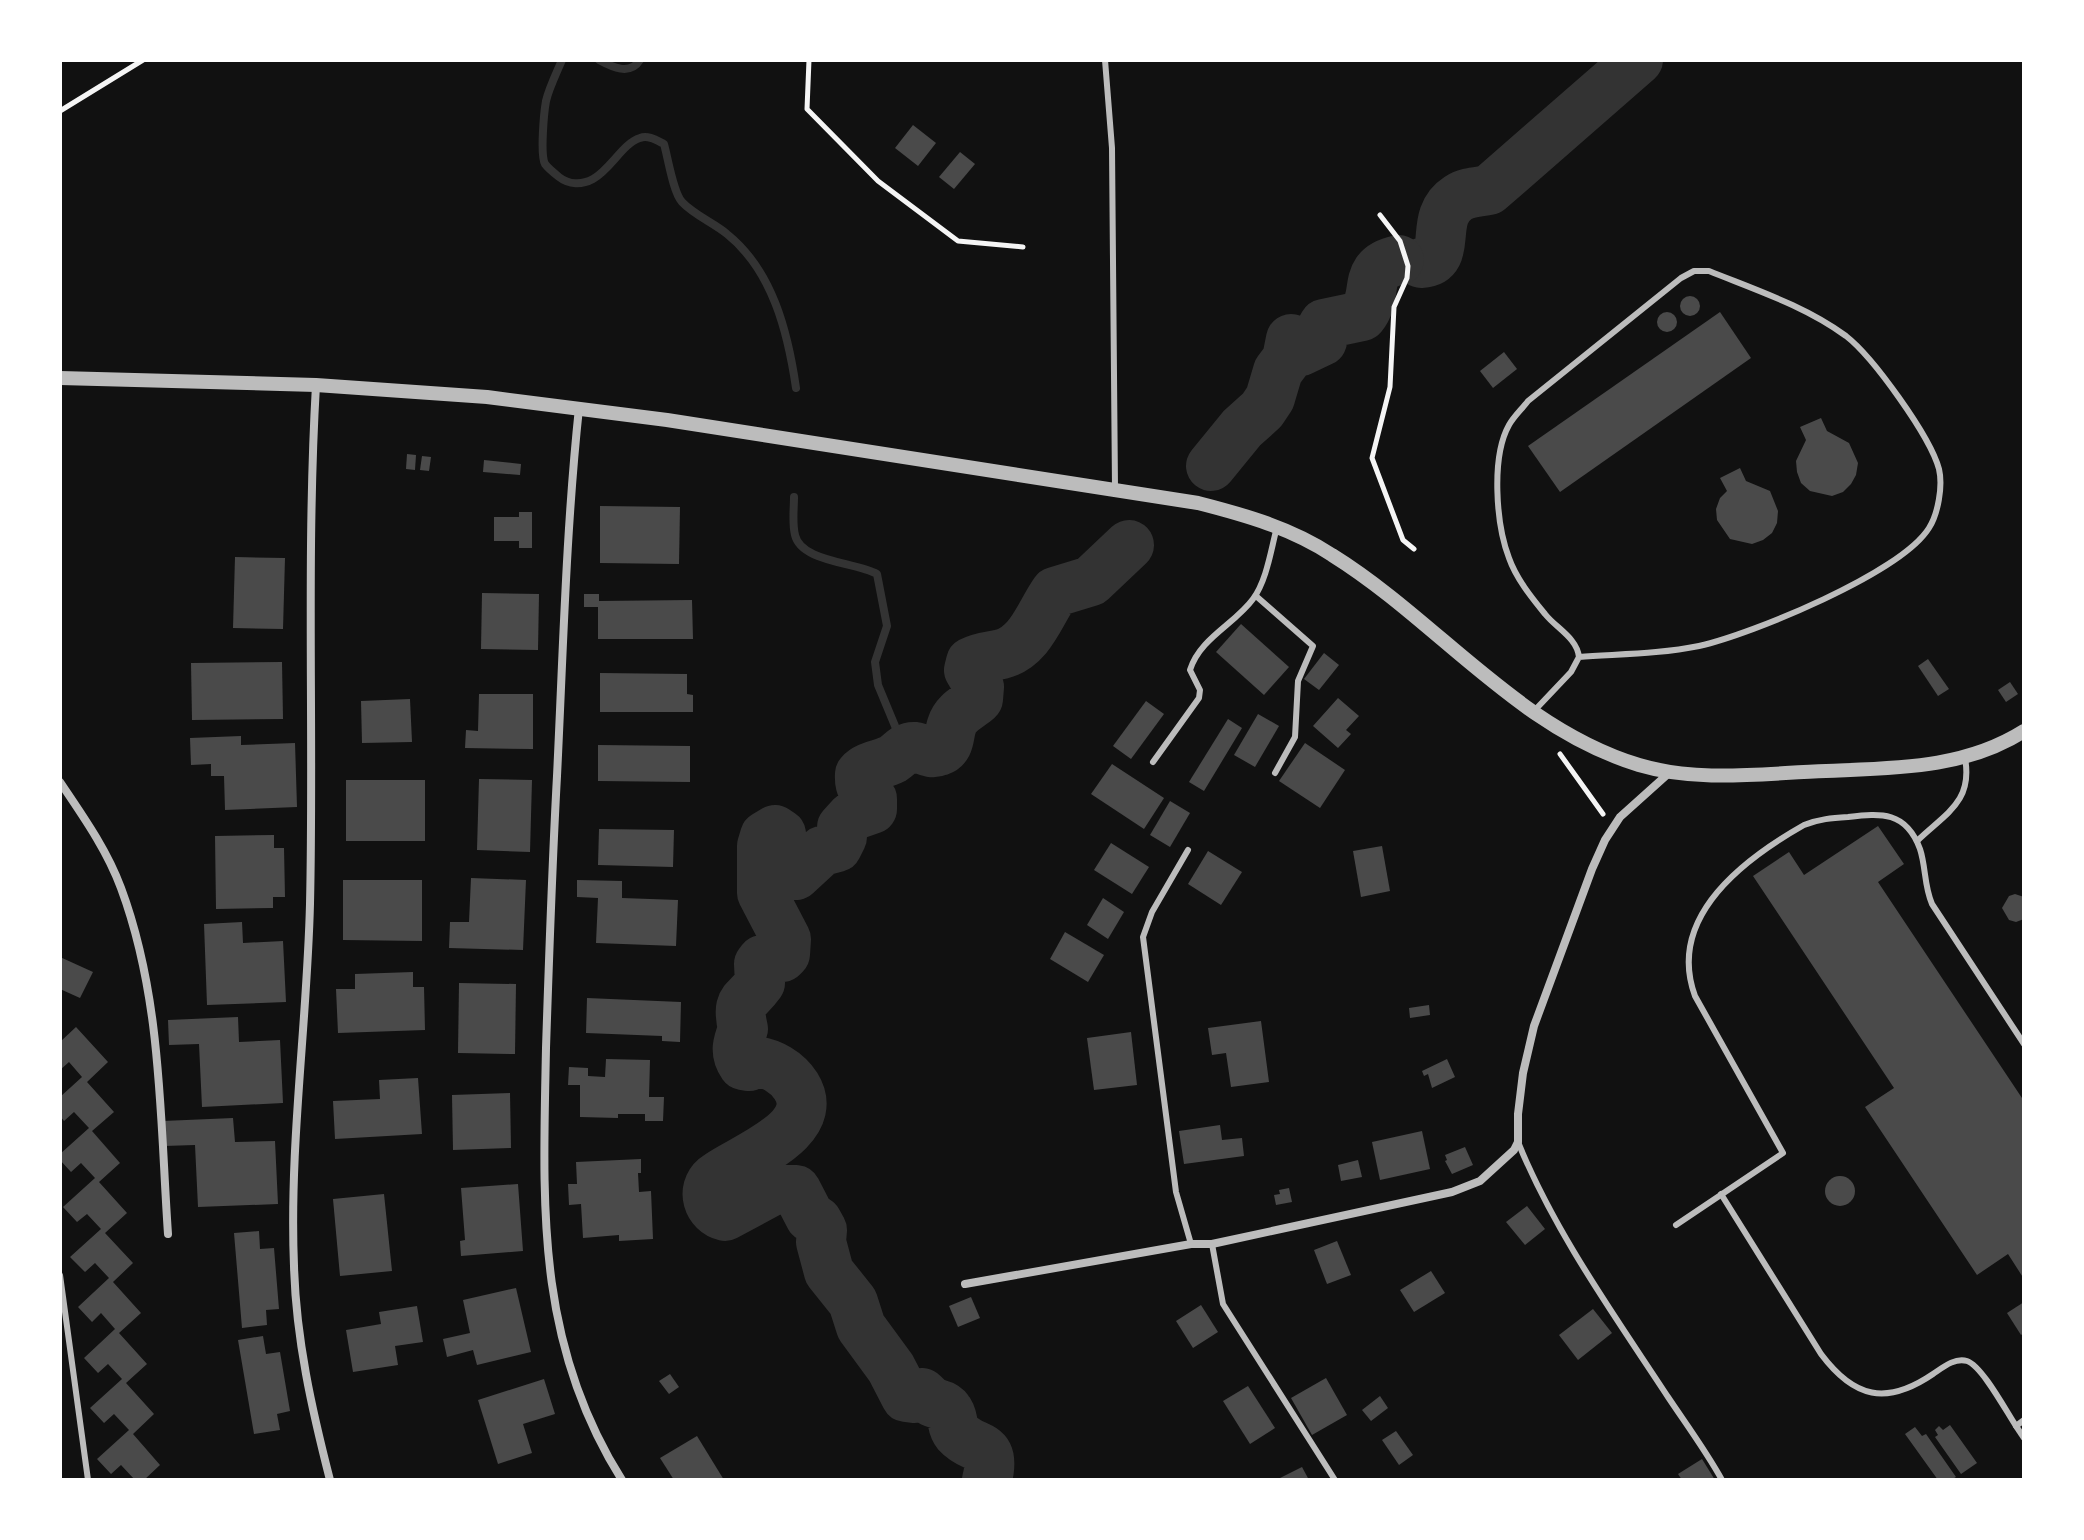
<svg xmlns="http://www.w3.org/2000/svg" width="2084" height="1540" font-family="'PT Serif',serif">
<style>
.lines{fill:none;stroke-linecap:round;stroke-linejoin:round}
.stream{stroke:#333;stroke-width:8}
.river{stroke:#333;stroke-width:50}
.building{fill:#4a4a4a}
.path{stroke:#f5f5f5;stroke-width:5}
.service{stroke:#bcbcbc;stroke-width:6}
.minor{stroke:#bcbcbc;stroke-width:8}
.tertiary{stroke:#bcbcbc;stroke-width:14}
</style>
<rect width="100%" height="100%" fill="#111"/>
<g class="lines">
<g class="stream">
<path d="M 562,60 C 557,72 549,88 546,101 C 544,112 540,155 545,164 C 548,168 554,173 559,177 C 569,185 582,185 593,179 C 611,169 623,143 640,138 C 648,135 656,140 664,144 C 668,158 673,192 682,202 C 694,215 714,223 727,234 C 773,271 788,333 796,388"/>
<path d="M 599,60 C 612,67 630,76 640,60"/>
<path d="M 794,497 C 794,509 792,523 795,535 C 801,562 855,562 877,574 L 887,626 L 875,662 L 878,685 L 900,738 L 898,755"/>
</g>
<g class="river">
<path d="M 1421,263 C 1455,261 1427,218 1458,198 C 1467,192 1478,192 1489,190 L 1638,60"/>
<path d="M 1211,466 L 1242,428 L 1262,410 L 1270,398 L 1278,371 L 1287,359 L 1291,339 L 1298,341 L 1301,351 L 1322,341 L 1320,331 L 1324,324 L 1362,316 C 1380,294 1360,268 1399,260"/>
<path d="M 987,1480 C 997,1440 975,1453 957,1433 C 951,1426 954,1417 948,1410 C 944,1404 938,1405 932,1402 C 928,1400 926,1396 922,1393 L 914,1398 L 906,1397 L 891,1368 L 861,1327 L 853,1302 L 829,1272 L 821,1242 L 822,1230 L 817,1221 L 810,1217 L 796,1190 L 777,1188 L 725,1216 C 708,1212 701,1190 715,1178 C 739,1159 824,1131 796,1086 C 787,1072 771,1063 755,1061 L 749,1066 L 743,1065 C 734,1052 738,1042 743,1029 C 736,998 745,1004 760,983 L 759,964 L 762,960 L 782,957 L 785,954 L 786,939 L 762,893 L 762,846 L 765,836 L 775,830 L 781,834 C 784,852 775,866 796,875 L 822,851 L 837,847 L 842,837 L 842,827 L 852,816 L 872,809 L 872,799 C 863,791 859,787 860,774 C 868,765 882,765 893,759 C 901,754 905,746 915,747 C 923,748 930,755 939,751 C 951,747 948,735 952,725 C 956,712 969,707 978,699 L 979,687 L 969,670 L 971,662 C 982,656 990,657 1002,654 C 1031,646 1040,613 1055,592 L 1091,581 L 1129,545"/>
</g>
</g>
<g class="building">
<polygon points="913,125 936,143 918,166 895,148"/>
<polygon points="960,152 975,164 954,189 939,177"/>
<circle cx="1690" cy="306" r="10"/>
<circle cx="1667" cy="322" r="10"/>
<polygon points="1720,312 1751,358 1560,492 1528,446"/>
<polygon points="1504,352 1517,369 1493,388 1480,371"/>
<polygon points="1821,418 1827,431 1849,443 1858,463 1856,475 1851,484 1843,492 1832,496 1810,491 1801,483 1797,472 1796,461 1806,440 1800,427"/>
<polygon points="407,454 416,455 415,470 406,469"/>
<polygon points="422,456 431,457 429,471 420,470"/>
<polygon points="484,460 521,464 520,475 483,472"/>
<polygon points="1740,468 1746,481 1770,491 1778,511 1777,523 1772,533 1763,540 1752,544 1730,539 1717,520 1716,509 1720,498 1727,491 1720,478"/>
<polygon points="600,506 680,507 679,564 600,563"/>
<polygon points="519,512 532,512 532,548 519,548 519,541 494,541 494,517 519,517"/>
<polygon points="235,557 285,558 283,629 233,628"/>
<polygon points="482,593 539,594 538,650 481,649"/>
<polygon points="584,594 599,594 599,601 692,600 693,639 598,639 598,607 584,607"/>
<polygon points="1241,624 1289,667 1264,695 1216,652"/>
<polygon points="1324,653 1339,665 1319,690 1304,679"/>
<polygon points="1928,659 1949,689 1938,696 1918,666"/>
<polygon points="282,662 283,719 192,720 191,663"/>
<polygon points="600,673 687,674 687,694 693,695 693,712 600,712"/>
<polygon points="2010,682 2018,694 2006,702 1998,690"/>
<polygon points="479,694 533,694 533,749 465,748 466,730 478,731"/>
<polygon points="1338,698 1359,716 1346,730 1351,734 1338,748 1313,726"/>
<polygon points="410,699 412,742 362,743 361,701"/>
<polygon points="1146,701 1164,714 1131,759 1113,746"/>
<polygon points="1258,714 1279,726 1255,767 1234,755"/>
<polygon points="1228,719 1242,728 1204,791 1189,782"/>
<polygon points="241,736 241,745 295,743 297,807 225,810 224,776 211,776 211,764 191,765 190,738"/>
<polygon points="1305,743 1345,770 1320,808 1279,781"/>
<polygon points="598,745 690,746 690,782 598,781"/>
<polygon points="1112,764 1164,798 1144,829 1091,794"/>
<polygon points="479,779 532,780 530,852 477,850"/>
<rect x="346" y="780" width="79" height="61"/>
<polygon points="1170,801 1190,813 1170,847 1150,835"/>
<polygon points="1878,826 1904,864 1878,882 2024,1101 2024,1279 2008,1254 1977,1275 1865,1107 1894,1088 1753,876 1789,852 1804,875"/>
<polygon points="599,829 674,830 673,867 598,865"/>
<polygon points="274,835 274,848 284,848 285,897 273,897 273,908 216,909 215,836"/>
<polygon points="1111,843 1149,867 1132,894 1094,870"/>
<polygon points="1382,846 1390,891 1361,897 1353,851"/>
<polygon points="1208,851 1242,872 1221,905 1188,884"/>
<polygon points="471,878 526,880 523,950 449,948 450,922 469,922"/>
<polygon points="343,880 422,880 422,941 343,940"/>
<polygon points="577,880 622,881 622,898 678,900 676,946 596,943 598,898 577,897"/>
<polygon points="2015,894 2024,897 2024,919 2016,922 2009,920 2002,908 2009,896"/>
<polygon points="1103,898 1124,912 1108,939 1087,925"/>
<polygon points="242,922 243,943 283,941 286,1002 207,1005 204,924"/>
<polygon points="1065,932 1104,955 1088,982 1050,959"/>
<polygon points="60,957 93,972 80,998 60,989"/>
<polygon points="413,972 413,987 424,987 425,1030 338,1033 336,989 355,989 355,974"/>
<polygon points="459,983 516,984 515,1054 458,1053"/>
<polygon points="587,998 681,1002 680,1042 662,1041 662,1036 586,1033"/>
<polygon points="1429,1005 1430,1015 1410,1018 1409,1008"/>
<polygon points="238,1017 239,1042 280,1040 283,1103 202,1107 199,1044 169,1045 168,1020"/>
<polygon points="1261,1021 1269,1082 1231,1087 1226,1053 1212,1055 1208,1028"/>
<polygon points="76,1027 108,1062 87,1082 114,1112 92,1131 120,1163 99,1182 127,1213 105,1233 133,1263 113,1282 141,1313 119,1333 147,1364 126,1383 154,1414 133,1434 160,1465 144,1480 135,1480 121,1465 111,1474 97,1459 129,1430 114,1414 104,1423 90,1408 122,1379 108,1364 98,1373 84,1358 115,1329 101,1313 92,1322 78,1307 109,1278 95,1263 85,1272 70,1257 101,1229 87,1214 77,1222 63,1207 95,1178 81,1163 71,1172 60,1160 60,1154 89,1128 74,1112 64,1121 60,1116 60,1097 82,1077 69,1062 60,1070 60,1042"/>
<polygon points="1131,1032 1137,1085 1094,1090 1087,1038"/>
<polygon points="606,1059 650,1060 649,1097 664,1097 663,1121 645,1121 645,1114 618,1114 618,1118 580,1117 580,1085 568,1085 569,1067 588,1068 588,1076 605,1077"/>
<polygon points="1447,1059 1455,1077 1432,1088 1428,1074 1424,1076 1422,1071"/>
<polygon points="418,1078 422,1134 335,1139 333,1101 380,1099 379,1080"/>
<polygon points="510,1093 511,1148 453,1150 452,1095"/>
<polygon points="233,1118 235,1142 275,1141 278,1204 198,1207 195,1145 164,1146 163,1121"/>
<polygon points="1220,1125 1222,1140 1242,1138 1244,1156 1184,1164 1179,1131"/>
<polygon points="1422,1131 1430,1169 1380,1180 1372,1142"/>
<polygon points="1465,1147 1473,1165 1452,1174 1445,1161 1447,1160 1445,1155"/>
<polygon points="641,1159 641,1173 638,1173 639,1192 651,1191 653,1239 619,1241 619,1235 583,1238 581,1204 569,1205 568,1184 577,1184 576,1162"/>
<polygon points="1358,1160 1362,1177 1341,1181 1338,1165"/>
<circle cx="1840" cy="1191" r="15"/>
<polygon points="518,1184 523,1251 461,1256 460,1241 465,1240 461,1188"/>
<polygon points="1289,1188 1292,1202 1276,1205 1274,1195 1280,1194 1279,1190"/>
<polygon points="384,1194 392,1271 340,1276 333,1199"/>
<polygon points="1527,1206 1545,1229 1525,1245 1506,1222"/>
<polygon points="259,1231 260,1249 274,1248 279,1309 266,1310 267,1325 242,1328 234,1233"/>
<polygon points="1337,1241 1351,1275 1327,1284 1314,1250"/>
<polygon points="1431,1271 1445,1293 1414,1312 1400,1290"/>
<polygon points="516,1288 531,1352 477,1365 473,1350 447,1357 443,1339 470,1333 463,1300"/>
<polygon points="971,1297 980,1318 958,1327 949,1306"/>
<polygon points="2024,1302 2024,1333 2021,1335 2007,1313"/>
<polygon points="1201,1305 1218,1332 1193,1348 1176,1321"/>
<polygon points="417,1306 423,1342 395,1346 398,1365 353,1372 346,1330 381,1324 379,1312"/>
<polygon points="1593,1309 1612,1333 1578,1360 1559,1335"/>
<polygon points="263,1336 266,1354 280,1352 290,1411 277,1414 280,1430 254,1434 238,1340"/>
<polygon points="670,1374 679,1387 669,1394 659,1381"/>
<polygon points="1326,1378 1347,1415 1312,1435 1291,1398"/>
<polygon points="544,1379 555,1414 523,1424 532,1453 498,1464 478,1400"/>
<polygon points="1248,1386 1275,1428 1250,1444 1223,1401"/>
<polygon points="1380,1396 1388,1408 1371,1421 1362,1410"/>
<polygon points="1950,1425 1977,1463 1961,1474 1935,1437 1938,1435 1935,1430 1939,1426 1943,1430"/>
<polygon points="1915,1427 1922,1436 1926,1434 1956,1477 1951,1480 1938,1480 1905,1434"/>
<polygon points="1396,1431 1413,1455 1399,1465 1382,1440"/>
<polygon points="697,1436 724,1480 674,1480 660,1458"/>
<polygon points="1702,1459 1715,1480 1682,1480 1678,1474"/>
<polygon points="1302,1467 1309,1480 1276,1480"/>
</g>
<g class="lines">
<g class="path">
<polyline points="809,60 807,109 878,181 958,241 1023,247"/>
<polyline points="60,111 143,60"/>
<polyline points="1380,215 1400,241 1408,266 1407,278 1394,307 1390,387 1372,458 1403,540 1414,549"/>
<polyline points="1560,754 1603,814"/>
</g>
<g class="service">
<polyline points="1105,60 1112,148 1115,488"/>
<polyline points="1256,596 1313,646 1298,681 1295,737 1275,773"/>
<path d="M 1535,710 L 1571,672 L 1579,657 C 1577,638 1556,628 1545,614 C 1531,597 1516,578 1509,558 C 1496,524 1491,457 1509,425 C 1514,416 1522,409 1528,401 L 1681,278 L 1694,271 L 1709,271 C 1756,290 1805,306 1846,336 C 1873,357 1930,436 1939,469 C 1943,486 1938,514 1929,528 C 1901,573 1752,634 1699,646 C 1660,654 1619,654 1579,657"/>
<path d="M 1153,762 L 1199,698 L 1200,690 L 1190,670 C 1200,638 1235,624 1253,599 C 1267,580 1271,549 1277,527"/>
<path d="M 1917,841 C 1946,813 1973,802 1965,758"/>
<polyline points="1188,850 1152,912 1143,937 1176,1192 1191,1244"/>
<path d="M 1518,1142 C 1555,1233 1615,1316 1668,1397 C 1686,1424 1706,1451 1722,1480"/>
<path d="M 1721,1194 L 1821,1354 C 1854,1398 1886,1406 1933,1374 C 1942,1368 1955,1357 1967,1361 C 1982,1366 2006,1411 2016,1426 L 2024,1420"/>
<path d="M 1676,1225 L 1783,1153 L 1695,996 C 1666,917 1744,859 1804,825 C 1819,819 1832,818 1848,817 C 1881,813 1906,811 1920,849 C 1926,867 1924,886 1932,904 L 2024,1044"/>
<polyline points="1212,1244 1223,1304 1335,1480"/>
<polyline points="60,1275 88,1480"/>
<polyline points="2016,1426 2024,1438"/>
</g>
<g class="minor">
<path d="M 316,385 C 306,558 314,731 310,904 C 307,1025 289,1146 294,1266 C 296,1339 312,1410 330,1480"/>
<path d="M 579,408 C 566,530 563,654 557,776 C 552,867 549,957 546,1048 C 543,1204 535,1342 622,1480"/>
<path d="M 60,782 C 83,816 107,850 121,888 C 162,998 160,1119 168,1234"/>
<polyline points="965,1284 1191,1244 1212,1244 1452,1192 1480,1181 1514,1150 1518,1142 1518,1114 1523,1073 1534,1026 1592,869 1605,840 1620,817 1669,773"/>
</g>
<path class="tertiary" d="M 60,378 L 316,385 L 487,397 L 667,420 L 1198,503 C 1245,515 1291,528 1332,555 C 1438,621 1517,728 1639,765 C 1699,783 1765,773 1826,771 C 1895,768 1964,769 2024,731"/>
</g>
<rect width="2084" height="1540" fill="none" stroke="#ffffff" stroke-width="124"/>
</svg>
